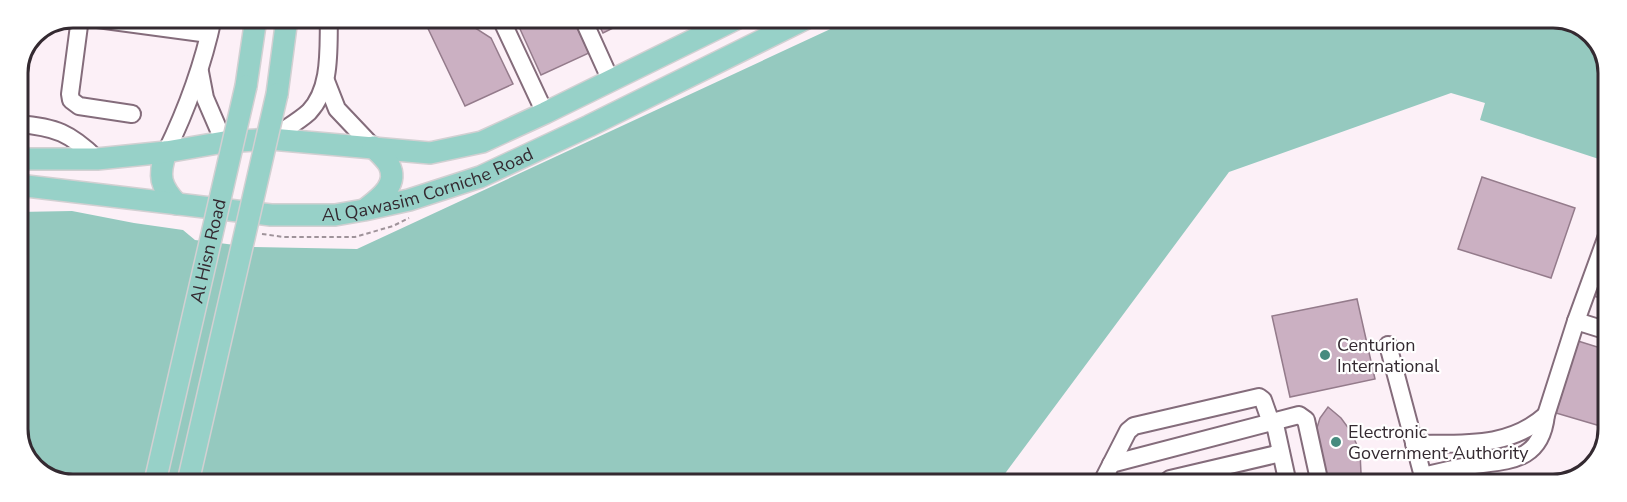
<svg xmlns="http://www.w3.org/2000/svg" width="1627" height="502" font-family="'Nunito Sans',sans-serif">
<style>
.water{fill:#95c9bf}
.building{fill:#cbb0c2;stroke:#947b8b;stroke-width:1.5}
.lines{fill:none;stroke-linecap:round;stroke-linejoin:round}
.minor-casing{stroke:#846c7b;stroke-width:20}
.major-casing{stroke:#d2d0d2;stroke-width:24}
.path{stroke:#9f939a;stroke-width:2;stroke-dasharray:4.5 3;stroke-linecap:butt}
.minor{stroke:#fff;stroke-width:16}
.major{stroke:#97d1c8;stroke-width:21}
.major-bridge-casing{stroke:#d2d0d2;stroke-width:24;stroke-linecap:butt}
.major-bridge{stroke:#97d1c8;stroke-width:21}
.poi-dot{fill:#468b7f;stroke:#fff;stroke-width:2}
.labels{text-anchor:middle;stroke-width:4.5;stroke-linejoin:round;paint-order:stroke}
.street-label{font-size:18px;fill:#342a31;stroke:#fff}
.poi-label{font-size:18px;fill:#342a31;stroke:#fff;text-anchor:start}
.rim{fill:none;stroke:#342a31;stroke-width:3}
</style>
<rect width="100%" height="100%" fill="#fcf0f7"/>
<polygon class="water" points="852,19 1569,20 1596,37 1609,69 1608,162 1480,120 1485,103 1451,93 1229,172 998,483 58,482 31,465 18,436 18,212 72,211 134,223 183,230 195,240 251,247 357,249"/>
<g class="building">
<polygon points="423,18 467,19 472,26 491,38 513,84 465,106"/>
<polygon points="522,19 573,19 589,53 541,75 520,29"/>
<polygon points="596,19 631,19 603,33"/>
<polygon points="1482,177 1575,208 1551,278 1458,249"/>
<polygon points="1608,246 1608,300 1593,296"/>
<polygon points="1357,299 1375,379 1290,397 1272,316"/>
<polygon points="1578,341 1607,350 1607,428 1556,413"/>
<polygon points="1328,407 1341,418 1352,433 1360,453 1361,473 1358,484 1329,484 1322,477 1315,434 1320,418"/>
</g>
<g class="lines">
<defs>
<g id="minor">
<polyline points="80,18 70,94 71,100 79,106 132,114"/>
<polyline points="90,18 209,34"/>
<polyline points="501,19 545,113"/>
<polyline points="583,19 611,81"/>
<polyline points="200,72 205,98 224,142"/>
<polyline points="326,81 337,109 373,147"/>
<path d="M 18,124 C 56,127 70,133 97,159"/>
<path d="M 271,139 C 283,130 298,122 309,112 C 332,88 328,48 329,18"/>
<path d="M 166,152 C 187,109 203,65 213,18"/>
<polyline points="1576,321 1608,331"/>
<polyline points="1388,345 1425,484"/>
<path d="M 1414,444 C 1462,443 1508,449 1546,415"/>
<polyline points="1111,464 1299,415 1306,420 1320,484"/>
<path d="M 1423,476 C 1440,472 1456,468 1474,465 C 1511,460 1541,461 1546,415 L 1576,321 L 1608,233"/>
<polyline points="1104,483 1104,478 1128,431 1134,426 1259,397 1263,400 1269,417 1276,429 1288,484"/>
<polyline points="1165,483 1170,479 1281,453"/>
</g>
<g id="major">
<polyline points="246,86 256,18"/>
<polyline points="277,94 287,18"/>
<path d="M 166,152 C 158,176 160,186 177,204"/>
<polyline points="18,157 30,159 97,159 166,152 224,142 271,139 430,153 482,142 545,113 736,19"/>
<path id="s1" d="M 18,185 L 271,215 L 335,215 L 364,210 L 409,200 L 480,177 L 589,126 L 805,19"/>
<path d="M 367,208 C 380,198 399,184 389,165 C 386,159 378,152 373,147"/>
</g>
</defs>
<use href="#minor" class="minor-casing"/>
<use href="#major" class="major-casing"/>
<g class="path">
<polyline points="821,23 829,19"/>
<polyline points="262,234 284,237 355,237 393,226 409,218"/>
</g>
<use href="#minor" class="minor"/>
<use href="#major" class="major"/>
<defs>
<g id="major-bridge">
<path id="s2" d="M 155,482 L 246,86"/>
<polyline points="188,482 277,94"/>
</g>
</defs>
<use href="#major-bridge" class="major-bridge-casing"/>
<use href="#major-bridge" class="major-bridge"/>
</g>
<g class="poi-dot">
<circle cx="1325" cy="355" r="6"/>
<circle cx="1336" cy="442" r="6"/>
</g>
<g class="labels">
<g class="street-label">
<text dy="6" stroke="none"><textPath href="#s1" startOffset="416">Al Qawasim Corniche Road</textPath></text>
<text dy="6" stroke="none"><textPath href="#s2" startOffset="237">Al Hisn Road</textPath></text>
</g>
<g class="poi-label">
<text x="1337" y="351">Centurion<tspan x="1337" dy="21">International</tspan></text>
<text x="1348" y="438">Electronic<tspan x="1348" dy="21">Government Authority</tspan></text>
</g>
</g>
<path d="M0 0H1627V502H0ZM73 28H1553A45 45 0 0 1 1598 73V429A45 45 0 0 1 1553 474H73A45 45 0 0 1 28 429V73A45 45 0 0 1 73 28Z" fill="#fff" fill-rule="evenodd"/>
<path class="rim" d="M73 28H1553A45 45 0 0 1 1598 73V429A45 45 0 0 1 1553 474H73A45 45 0 0 1 28 429V73A45 45 0 0 1 73 28Z"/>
</svg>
